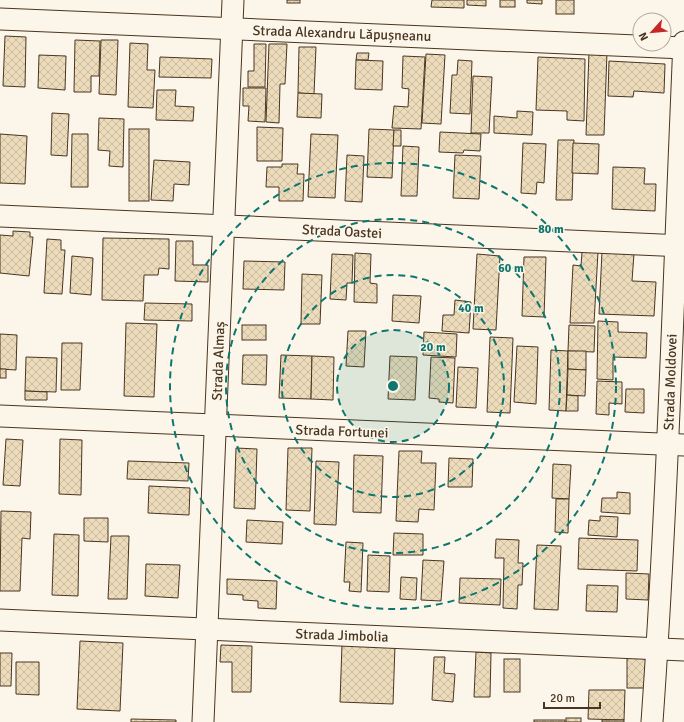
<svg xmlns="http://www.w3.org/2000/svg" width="684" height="722" font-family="Signika,sans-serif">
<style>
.building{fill:url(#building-cross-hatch);stroke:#4a3520}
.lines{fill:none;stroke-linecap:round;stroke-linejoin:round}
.minor-casing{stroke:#4a3520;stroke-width:23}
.minor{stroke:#fbf6e9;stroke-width:21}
.ring{fill:none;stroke:#0f766e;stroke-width:2;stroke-dasharray:7 5}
.labels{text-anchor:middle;stroke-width:3;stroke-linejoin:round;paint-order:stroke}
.street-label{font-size:14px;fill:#4a3520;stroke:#fbf6e9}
.centre{fill:#0f766e;stroke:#fbf6e9;stroke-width:2}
.ring-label{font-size:12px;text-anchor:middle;font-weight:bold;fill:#0f766e;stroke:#fbf6e9;stroke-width:3;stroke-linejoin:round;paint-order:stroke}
</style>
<defs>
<pattern id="building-cross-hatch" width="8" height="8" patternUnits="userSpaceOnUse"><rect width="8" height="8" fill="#ecdcbc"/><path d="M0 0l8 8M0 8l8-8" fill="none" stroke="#ccbda1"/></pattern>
</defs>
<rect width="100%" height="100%" fill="#fbf6e9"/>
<g class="building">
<rect x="287" y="0" width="13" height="3"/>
<polygon points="432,0 464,0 464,8 431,7"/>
<polygon points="467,0 486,0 486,6 467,5"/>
<rect x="500" y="0" width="15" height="7"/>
<polygon points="527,0 542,0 542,4 527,3"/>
<rect x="556" y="0" width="18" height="14"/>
<polygon points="5,36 26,37 25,87 3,86"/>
<polygon points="75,40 100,41 99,76 91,76 91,92 74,92"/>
<polygon points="101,40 118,40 116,95 99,94"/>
<polygon points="130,43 148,44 147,70 155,70 153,108 128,107"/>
<polygon points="254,44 266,44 265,87 248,87 248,71 254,71"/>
<polygon points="269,44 287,44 285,84 280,84 279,123 266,122"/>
<polygon points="299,47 316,47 314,94 298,93"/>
<polygon points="589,52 607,52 604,135 586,135"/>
<polygon points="357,53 369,53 368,60 356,60"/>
<polygon points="426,54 445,55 441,124 422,123"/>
<polygon points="39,55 66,56 65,90 38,88"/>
<polygon points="403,56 425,57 421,129 392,128 394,106 408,107 409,89 402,88"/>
<polygon points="160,57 212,59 211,78 159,77"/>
<polygon points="538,57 585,59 584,121 567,120 567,111 536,110"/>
<polygon points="356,60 383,61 382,90 355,89"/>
<polygon points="458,60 472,61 470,114 450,113 452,75 457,75"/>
<polygon points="609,61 665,64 664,93 634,91 633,97 608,96"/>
<polygon points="473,76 492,77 489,133 471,133"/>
<polygon points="243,88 266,88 265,122 248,121 249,106 243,106"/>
<polygon points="157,90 176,90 175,106 194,107 193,121 156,120"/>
<polygon points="298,93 322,94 321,118 297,117"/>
<polygon points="517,111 533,112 532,135 494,133 494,116 517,118"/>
<polygon points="52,113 69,114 67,156 51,155"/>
<polygon points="99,118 124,119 123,167 109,166 110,151 98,150"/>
<polygon points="257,127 283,128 282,161 257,161"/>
<rect x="129" y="129" width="20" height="72"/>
<polygon points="369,129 394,130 392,178 367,177"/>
<polygon points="394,130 401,130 401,146 393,146"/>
<polygon points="440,132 481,134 480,151 464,150 463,153 439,152"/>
<polygon points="0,134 27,136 25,184 0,183"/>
<polygon points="72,134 88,134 88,187 71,187"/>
<polygon points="311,134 338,135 335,198 308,197"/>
<polygon points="558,140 574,140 572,200 556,200"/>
<polygon points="523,143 546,144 544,183 537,182 536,194 521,193"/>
<polygon points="573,143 599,144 598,174 572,173"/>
<polygon points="403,146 419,147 417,196 401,196"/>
<polygon points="347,155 364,156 362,202 345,201"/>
<polygon points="455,155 481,156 479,199 453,198"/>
<polygon points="154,160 190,162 189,185 174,184 173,201 151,200"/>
<polygon points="282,164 298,164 297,174 304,174 303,201 279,201 279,187 266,187 267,167 282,167"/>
<polygon points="613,167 645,168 644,184 656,184 655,211 612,209"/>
<polygon points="13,231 30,232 30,237 33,237 29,276 0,273 0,235 13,236"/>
<polygon points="103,238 169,239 169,269 159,268 158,275 144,275 143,301 102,300"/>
<polygon points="47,239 61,240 61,250 65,250 62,294 44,293"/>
<polygon points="176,241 193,241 193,265 208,265 208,282 175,281"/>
<polygon points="582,252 598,252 594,323 570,323 573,265 581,266"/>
<polygon points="602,252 634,253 632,281 656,282 654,316 599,314"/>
<polygon points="355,253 371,254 370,283 377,284 377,303 354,302"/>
<polygon points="332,254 353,255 352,283 347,283 346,300 330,299"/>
<polygon points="477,254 500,256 496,330 473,329"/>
<polygon points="72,256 93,258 91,295 70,293"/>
<polygon points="524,257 546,257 544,317 522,316"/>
<polygon points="244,261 285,262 284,290 243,289"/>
<polygon points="302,274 322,275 320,324 301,324"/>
<polygon points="393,295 421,296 419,323 392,321"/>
<polygon points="455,300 471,302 469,333 442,331 443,315 454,315"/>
<polygon points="145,303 192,304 192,321 144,320"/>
<polygon points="598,321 618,322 618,332 647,333 646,358 613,357 613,380 597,379"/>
<polygon points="126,323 157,324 154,397 124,396"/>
<rect x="242" y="325" width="24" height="15"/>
<polygon points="569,325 595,326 594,352 568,351"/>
<polygon points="348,331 366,331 364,367 346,366"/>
<polygon points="424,332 457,334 456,357 423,355"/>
<polygon points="0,334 17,335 16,370 0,369"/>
<polygon points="490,337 513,338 510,413 487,412"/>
<polygon points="62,343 82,343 80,390 61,390"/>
<polygon points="517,346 538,347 536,404 514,402"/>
<polygon points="551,350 568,351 566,411 549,410"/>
<polygon points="568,351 586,351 586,370 568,369"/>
<polygon points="243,355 267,355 266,385 242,384"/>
<polygon points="281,355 312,356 311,399 279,398"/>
<polygon points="312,356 334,357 333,400 311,399"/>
<polygon points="390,356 417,357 415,400 388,399"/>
<polygon points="26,357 57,358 56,392 25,391"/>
<polygon points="431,357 455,358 453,403 439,402 439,399 429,398"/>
<polygon points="458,367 478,368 476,408 456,407"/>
<rect x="0" y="369" width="6" height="9"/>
<polygon points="568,369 586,370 585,396 567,395"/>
<polygon points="597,381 622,382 622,404 609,403 609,415 596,414"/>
<polygon points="626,389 644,389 644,413 625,412"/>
<polygon points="25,391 47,392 47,400 25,400"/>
<polygon points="567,395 578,396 578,411 566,411"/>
<polygon points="6,439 23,440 20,486 3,485"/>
<polygon points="60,439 82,440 81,495 59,494"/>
<polygon points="236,448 257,449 255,509 234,508"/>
<polygon points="288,448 312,448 310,511 286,510"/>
<polygon points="399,451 422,451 421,463 436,463 434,510 419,509 418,522 396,521"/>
<polygon points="354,455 383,456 381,513 353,512"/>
<polygon points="449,458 473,459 472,487 448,487"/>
<polygon points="128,461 189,463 188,481 127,479"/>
<polygon points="316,461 339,462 336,525 314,524"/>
<polygon points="553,464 571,465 569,499 552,498"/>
<polygon points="149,486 190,488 189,515 148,513"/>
<polygon points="617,492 630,493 630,514 601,512 602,498 617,498"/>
<polygon points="556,499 569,499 568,533 555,532"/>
<polygon points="1,511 31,512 30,539 22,538 20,591 0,591"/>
<polygon points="600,516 618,517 617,537 588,535 589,520 600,521"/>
<polygon points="84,518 108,518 108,542 84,541"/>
<polygon points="247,520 283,522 282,544 246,542"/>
<polygon points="394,533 423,534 423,555 393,555"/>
<polygon points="54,534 79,535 78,596 52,595"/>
<polygon points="111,536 129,536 127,599 108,599"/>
<polygon points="579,538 638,540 637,571 578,569"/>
<polygon points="496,539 519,540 518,563 523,563 522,585 518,585 517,609 503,608 504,558 495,558"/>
<polygon points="346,542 363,543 361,592 349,591 350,582 344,582"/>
<polygon points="537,545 561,546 558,610 534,609"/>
<polygon points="368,555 390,556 389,592 367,591"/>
<polygon points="423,560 444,561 441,601 421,600"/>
<polygon points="146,564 180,565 178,598 145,596"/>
<polygon points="626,573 649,574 648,600 626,599"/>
<polygon points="401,577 417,578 416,600 400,599"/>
<polygon points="460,578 501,579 500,605 459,603"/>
<polygon points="227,579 277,581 276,609 258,608 258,601 243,600 243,595 227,594"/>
<polygon points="587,585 618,586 617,612 586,611"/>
<polygon points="80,641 123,643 120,711 77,709"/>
<polygon points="342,644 395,645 393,704 340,702"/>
<polygon points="221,645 252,646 251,692 232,692 232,662 220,662"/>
<polygon points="476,652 491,653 490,697 474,697"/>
<polygon points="0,653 12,653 11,686 0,686"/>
<rect x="627" y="654" width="19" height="34"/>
<polygon points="434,657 445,657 444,673 455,674 453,702 432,700"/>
<rect x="504" y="659" width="16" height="33"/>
<polygon points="16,662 39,662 39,695 16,694"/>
<polygon points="589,690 625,690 624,720 588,719"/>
<rect x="566" y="718" width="15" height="4"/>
<polygon points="131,719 176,720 176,722 131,722"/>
<rect x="534" y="720" width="31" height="2"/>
<rect x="602" y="720" width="22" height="2"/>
</g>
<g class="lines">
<defs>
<g id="minor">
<polyline points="0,19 684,48"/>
<polyline points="0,216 684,246"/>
<polyline points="0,416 684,445"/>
<polyline points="0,620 684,650"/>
<polyline points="203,722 233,0"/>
<path d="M 652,722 C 668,496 674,269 684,42"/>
</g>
</defs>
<use href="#minor" class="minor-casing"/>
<use href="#minor" class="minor"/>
</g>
<circle cx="393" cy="386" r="56" fill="#0f766e" fill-opacity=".12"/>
<g class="ring">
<circle cx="393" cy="386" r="56"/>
<circle cx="393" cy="386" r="111"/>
<circle cx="393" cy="386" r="167"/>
<circle cx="393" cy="386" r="223"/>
</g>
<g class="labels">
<g class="street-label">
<text transform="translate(342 33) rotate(2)" y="5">Strada Alexandru Lăpușneanu</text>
<text transform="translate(342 231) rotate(3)" y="5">Strada Oastei</text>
<text transform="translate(218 361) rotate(-88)" y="5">Strada Almaș</text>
<text transform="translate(670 382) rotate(-88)" y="5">Strada Moldovei</text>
<text transform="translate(342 431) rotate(2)" y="5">Strada Fortunei</text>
<text transform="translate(342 635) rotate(2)" y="5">Strada Jimbolia</text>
</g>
</g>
<circle cx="393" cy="386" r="6" class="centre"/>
<g class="ring-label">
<text x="551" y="233">80 m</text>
<text x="511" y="272">60 m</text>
<text x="471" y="312">40 m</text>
<text x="433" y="351">20 m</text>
</g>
<g transform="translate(652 32) rotate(243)"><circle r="19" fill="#fbf6e9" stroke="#b4a999"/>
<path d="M0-3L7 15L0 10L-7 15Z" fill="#c62828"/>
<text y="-6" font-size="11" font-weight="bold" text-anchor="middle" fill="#4a3520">N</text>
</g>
<path d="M544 702v6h56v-6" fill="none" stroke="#4a3520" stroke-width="2"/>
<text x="550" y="702" font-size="12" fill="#4a3520" stroke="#fbf6e9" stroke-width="3" paint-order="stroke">20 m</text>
</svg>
